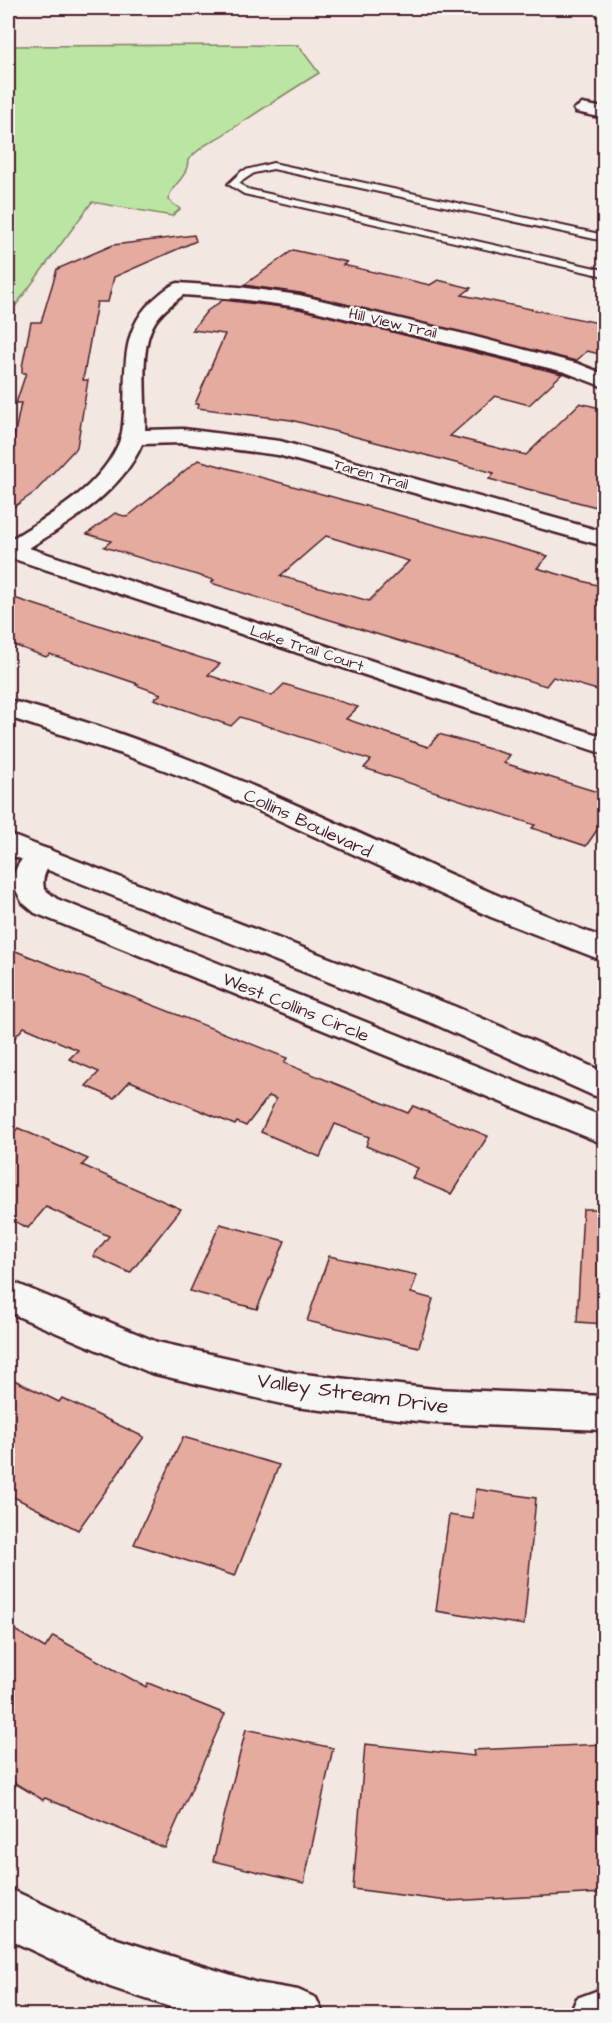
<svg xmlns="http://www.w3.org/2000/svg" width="612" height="2023" font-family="'Architects Daughter',sans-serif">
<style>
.green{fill:#bae5a2;stroke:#828266;stroke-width:1.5}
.building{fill:#e4ab9e;stroke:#4a1f2b;stroke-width:1.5;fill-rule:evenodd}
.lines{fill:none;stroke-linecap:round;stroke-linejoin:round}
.lane-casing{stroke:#4a1f2b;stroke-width:4}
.street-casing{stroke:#4a1f2b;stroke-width:5}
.secondary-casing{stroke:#4a1f2b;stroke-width:5}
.lane{fill:#f6f6f2;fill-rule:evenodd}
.street{fill:#f6f6f2;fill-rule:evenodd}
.secondary{fill:#f6f6f2;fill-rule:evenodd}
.labels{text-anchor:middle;stroke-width:4.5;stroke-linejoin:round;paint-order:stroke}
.far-street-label{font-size:15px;fill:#4a1f2b;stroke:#f6f6f2}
.street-label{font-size:18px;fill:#4a1f2b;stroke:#f6f6f2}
.near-street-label{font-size:21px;fill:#4a1f2b;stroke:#f6f6f2}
</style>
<rect width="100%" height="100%" fill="#f2e7e1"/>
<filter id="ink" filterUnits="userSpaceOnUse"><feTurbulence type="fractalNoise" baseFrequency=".0167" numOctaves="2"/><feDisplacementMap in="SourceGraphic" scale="12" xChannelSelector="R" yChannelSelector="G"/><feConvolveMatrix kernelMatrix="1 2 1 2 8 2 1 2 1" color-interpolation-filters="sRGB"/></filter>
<g filter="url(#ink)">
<path class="green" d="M 298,45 L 319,73 C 288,92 259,111 229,131 C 211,143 204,143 188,160 C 187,181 171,183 168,200 L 180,209 L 172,216 L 92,202 L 8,316 L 8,46 Z"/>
<g class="building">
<polygon points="194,235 196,241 114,277 108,302 97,302 83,380 88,380 77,447 35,492 8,511 8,449 13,443 21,403 16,403 26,373 22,373 22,367 31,322 41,322 57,269 113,245"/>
<polygon points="293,250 347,262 343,265 430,285 438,280 471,288 462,295 604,324 604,355 587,351 576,361 300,293 244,285"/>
<polygon points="223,300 299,309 562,374 529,405 495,396 450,436 526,455 580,403 604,409 604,509 489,479 494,473 291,420 197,408 199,404 195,404 225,334 192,330 207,311"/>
<path d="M 198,460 L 548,556 L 537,568 L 604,587 L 604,692 L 553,677 L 546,686 L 275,603 L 211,583 L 214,580 L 104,547 L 111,541 L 87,534 L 115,513 L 127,517 ZM 326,536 L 409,561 L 369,601 L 280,576 Z"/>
<polygon points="8,596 220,664 208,675 272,696 284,684 358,707 346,719 428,747 439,734 510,755 504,763 604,794 604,820 586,846 532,828 535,825 364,768 371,760 240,717 231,726 154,699 161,694 136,685 138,684 50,654 46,657 8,643"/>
<polygon points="8,948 287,1058 284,1063 408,1113 413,1106 488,1136 451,1194 412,1178 418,1168 366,1146 369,1137 335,1124 320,1157 261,1132 276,1099 269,1096 246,1126 237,1122 235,1125 130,1081 114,1098 86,1086 99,1072 69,1059 78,1050 24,1027 8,1045"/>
<polygon points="18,1128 88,1159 82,1165 181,1209 130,1273 93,1256 109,1236 46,1207 28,1228 8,1218 8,1139"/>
<polygon points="583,1209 604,1209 604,1324 577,1322"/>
<polygon points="220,1224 285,1241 257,1309 190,1291"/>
<polygon points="329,1256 417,1275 411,1293 433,1299 419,1347 307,1321"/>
<polygon points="8,1377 59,1402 62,1398 144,1437 78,1530 8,1494"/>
<polygon points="183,1437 279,1465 235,1576 134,1544"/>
<polygon points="476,1489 536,1498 524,1625 436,1611 449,1515 473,1519"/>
<polygon points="8,1626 45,1648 53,1636 146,1687 148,1683 225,1714 165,1848 45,1798 43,1800 8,1779"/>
<polygon points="246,1729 333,1748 304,1883 213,1861"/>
<polygon points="365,1744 474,1756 473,1750 604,1744 604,1893 448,1901 353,1889"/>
</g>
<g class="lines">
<defs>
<polygon id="lane" points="273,163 604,235 604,241 273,169 254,173 239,183 247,189 604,270 604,276 244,194 228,184 242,171"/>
<g id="street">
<polygon points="582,104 604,108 604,118 576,112 574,109"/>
<path d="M 178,283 L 239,287 L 299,295 L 468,335 L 579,364 L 604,374 L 604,387 L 565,372 L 299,307 L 239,299 L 183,295 C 173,303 162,311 155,322 C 138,347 147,400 145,430 L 183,429 L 280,441 L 604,532 L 604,546 L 278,455 L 183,443 L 142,444 C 121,492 72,521 29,548 L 604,737 L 604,754 L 8,557 L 8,541 C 47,517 96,491 117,447 C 123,436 123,424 124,412 C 126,372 120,331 152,301 C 160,294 168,286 178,283 Z"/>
<path d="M 40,847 L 51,850 L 55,857 C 48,868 41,875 44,889 L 57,899 L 604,1117 L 604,1144 L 35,913 L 22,902 L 12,882 C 15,866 24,852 40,847 Z"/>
<polygon points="8,1280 157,1342 295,1373 435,1389 604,1396 604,1430 435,1423 295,1407 151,1373 8,1312"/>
<polygon points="8,1888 117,1939 257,1983 298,1990 316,1998 324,2016 197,2016 110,1987 8,1939"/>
<polygon points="604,1988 604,2016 569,2016 577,1998"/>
</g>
<g id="secondary">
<path d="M 8,700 C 217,752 404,864 604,938 L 604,961 L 491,917 L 191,780 L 119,753 L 8,717 Z"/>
<polygon points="8,834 456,1007 604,1072 604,1098 592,1095 432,1023 8,854"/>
</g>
</defs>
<use href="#lane" class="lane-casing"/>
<use href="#street" class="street-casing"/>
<use href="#secondary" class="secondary-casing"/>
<use href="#lane" class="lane"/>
<use href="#street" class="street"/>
<use href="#secondary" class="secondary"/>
</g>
</g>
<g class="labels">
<g class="far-street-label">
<text transform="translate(393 323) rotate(13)" y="5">Hill View Trail</text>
<text transform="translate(371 474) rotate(16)" y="5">Taren Trail</text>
<text transform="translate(307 648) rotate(18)" y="5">Lake Trail Court</text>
</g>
<g class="street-label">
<text transform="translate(308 823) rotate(25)" y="6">Collins Boulevard</text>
<text transform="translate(296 1007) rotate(22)" y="6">West Collins Circle</text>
</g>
<g class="near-street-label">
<text transform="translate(353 1393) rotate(8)" y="7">Valley Stream Drive</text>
</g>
</g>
<rect width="612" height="2023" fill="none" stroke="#f6f6f2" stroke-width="30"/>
<rect x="15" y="15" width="582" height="1993" fill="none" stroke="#4a1f2b" stroke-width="2" filter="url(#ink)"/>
</svg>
